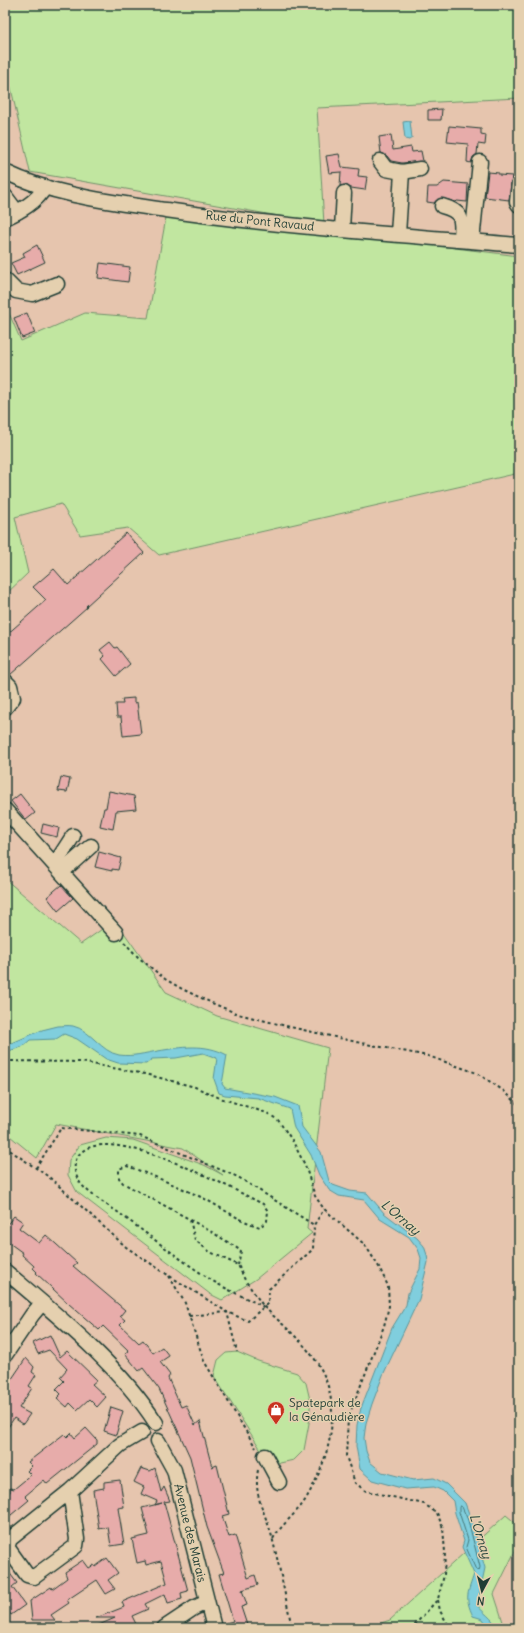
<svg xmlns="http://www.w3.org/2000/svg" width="524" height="1633" font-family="Delius,sans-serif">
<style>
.green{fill:#c1e6a0;stroke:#70926a}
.water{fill:#80cedd;stroke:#599499}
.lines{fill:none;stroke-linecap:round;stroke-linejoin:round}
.shore{stroke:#467778;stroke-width:1}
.building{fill:#e7acaa;stroke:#1f3d34}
.minor-casing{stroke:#1f3d34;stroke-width:17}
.path{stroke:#1f3d34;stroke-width:2;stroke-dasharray:3 3;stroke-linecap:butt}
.minor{stroke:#e5d0af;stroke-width:14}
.labels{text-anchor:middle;stroke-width:3;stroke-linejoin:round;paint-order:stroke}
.street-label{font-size:12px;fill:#1f3d34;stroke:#e5d0af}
.poi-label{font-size:12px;fill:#1f3d34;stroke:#e5d0af;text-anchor:start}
.water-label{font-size:13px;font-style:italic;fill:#24443c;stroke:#e5d0af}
</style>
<rect width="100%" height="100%" fill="#e6c5ae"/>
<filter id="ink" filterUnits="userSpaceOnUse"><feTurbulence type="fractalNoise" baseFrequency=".025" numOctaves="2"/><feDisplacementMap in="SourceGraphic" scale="8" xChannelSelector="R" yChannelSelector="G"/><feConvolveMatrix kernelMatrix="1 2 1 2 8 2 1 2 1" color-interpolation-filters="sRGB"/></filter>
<g filter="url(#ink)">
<g class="green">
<polygon points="5,5 519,5 519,98 317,108 324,224 30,172 5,62"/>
<polygon points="167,212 519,256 519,473 159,555 128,528 80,535 61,504 15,517 28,573 5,595 5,304 21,341 85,313 148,318"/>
<polygon points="5,879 81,944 115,920 166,992 217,1016 328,1048 307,1229 312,1233 256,1279 222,1300 210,1294 77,1192 68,1175 69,1160 80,1145 106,1138 133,1140 204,1165 223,1175 183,1148 56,1124 37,1158 5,1132"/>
<polygon points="237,1352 258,1361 297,1373 306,1383 310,1400 310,1418 304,1450 294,1460 280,1463 265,1456 214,1376 218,1360 226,1353"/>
<polygon points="506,1515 519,1526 519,1543 494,1594 505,1628 366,1628 390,1620"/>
</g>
<g class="water">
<polygon points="410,121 412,138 409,140 405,139 403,122"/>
<path d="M 58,1026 C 62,1026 68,1025 73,1026 C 91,1030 101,1052 119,1055 C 133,1057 145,1053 158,1051 C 182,1047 205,1043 227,1055 L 222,1084 L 225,1088 L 275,1097 L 298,1106 L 302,1127 L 321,1152 L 329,1181 L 333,1185 L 350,1191 L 367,1193 L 384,1213 L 417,1238 L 424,1246 L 427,1255 L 428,1262 L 419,1299 L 383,1375 L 372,1404 L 366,1423 L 364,1438 L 366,1451 L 370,1462 L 382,1472 L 413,1480 L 434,1478 L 446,1484 L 465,1503 L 471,1519 L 485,1568 L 477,1605 C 484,1614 492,1617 497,1628 L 489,1628 L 483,1619 L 473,1616 C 464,1597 468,1593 474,1574 L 462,1547 L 464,1541 L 455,1513 L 453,1501 L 443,1491 L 434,1487 L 405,1489 L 372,1480 L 360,1469 L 356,1446 L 357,1425 L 361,1408 L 392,1328 L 406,1305 L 408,1293 L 420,1269 L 421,1258 L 418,1249 L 409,1237 L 380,1219 L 364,1200 L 339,1196 L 329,1190 L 319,1175 L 311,1155 L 294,1128 L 290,1109 L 258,1098 L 225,1095 L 219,1093 L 214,1079 L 217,1058 L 203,1053 L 176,1058 L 152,1059 L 146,1064 L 118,1063 L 106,1059 L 77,1039 L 64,1034 L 56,1039 L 30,1040 L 22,1047 L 5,1052 L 5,1043 L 12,1043 L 42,1030 Z"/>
</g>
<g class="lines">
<polygon class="shore" points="460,1506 462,1507 468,1520 480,1567 479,1571 476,1570 466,1547 468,1540 459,1512 459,1508"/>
</g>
<g class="building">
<polygon points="442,109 441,120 428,120 428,110"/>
<polygon points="449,126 481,129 481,134 486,135 485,145 478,144 477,154 473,157 471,163 467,162 468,144 447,142"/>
<polygon points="391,135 393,150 411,147 412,152 421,151 423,161 402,163 391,161 387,156 381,153 379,137"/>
<polygon points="339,154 342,167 359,169 358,176 367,177 365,190 351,188 345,185 340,186 341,172 329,173 326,156"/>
<polygon points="488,172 499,173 499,175 512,176 509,200 485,197"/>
<polygon points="444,182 468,184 467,202 457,201 456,202 441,198 434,203 427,202 428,187 437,187"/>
<polygon points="37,245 45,262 17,275 11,263 25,257 23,253"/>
<polygon points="100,263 130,267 128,282 98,278"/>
<polygon points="27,313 35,333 22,338 14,318"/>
<polygon points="126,533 144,553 86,606 87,607 10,675 5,673 5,636 46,600 33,587 54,569 68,585"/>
<polygon points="110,642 115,648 117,647 130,664 116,676 102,659 105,656 100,650"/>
<polygon points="134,698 134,703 137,702 141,734 123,736 121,717 117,717 116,704 123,704 122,699"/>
<polygon points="61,777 70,779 67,792 58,791"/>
<polygon points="109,791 134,796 136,809 116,811 113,829 100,826 104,808 106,808"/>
<polygon points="20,794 35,813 26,820 11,801"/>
<polygon points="43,824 59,828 57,837 41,833"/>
<polygon points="99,852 121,858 118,870 112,869 112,871 95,867"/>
<polygon points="61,885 73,898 58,911 47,897"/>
<polygon points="14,1216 23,1222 19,1228 39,1243 46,1235 77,1263 73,1266 125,1310 120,1316 125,1320 120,1325 139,1343 143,1340 153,1353 162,1347 169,1356 160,1362 170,1375 168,1378 181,1407 186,1405 195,1425 200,1421 212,1467 217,1465 229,1514 222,1516 229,1537 235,1535 248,1578 255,1575 258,1585 242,1590 247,1605 241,1607 248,1628 222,1628 222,1624 233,1621 219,1574 224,1573 207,1527 190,1457 159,1389 143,1368 139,1371 125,1354 129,1351 103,1326 99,1330 69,1304 36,1273 37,1272 33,1268 34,1266 22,1255 23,1253 5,1240 5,1227"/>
<polygon points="50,1335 60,1357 67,1351 97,1380 92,1384 106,1397 97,1407 89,1399 77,1410 70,1403 67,1407 57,1398 61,1394 56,1389 64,1381 60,1377 67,1369 49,1350 38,1354 33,1343"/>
<polygon points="26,1358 34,1367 32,1372 36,1375 29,1386 32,1388 19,1408 30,1414 23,1424 14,1418 5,1432 5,1389"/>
<polygon points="111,1407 123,1411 116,1435 104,1431"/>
<polygon points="86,1428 97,1440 97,1444 47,1484 44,1480 25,1496 29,1500 5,1520 5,1496 10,1492 10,1488 14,1489 31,1475 27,1471 32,1466 28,1462 64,1434 67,1437 71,1433 75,1438"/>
<polygon points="141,1468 150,1471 155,1468 161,1492 164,1487 170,1501 164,1502 188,1591 181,1593 182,1599 168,1603 165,1594 145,1604 148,1609 132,1616 136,1624 128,1628 92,1628 115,1618 96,1618 124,1607 122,1602 167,1583 161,1561 146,1565 145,1561 137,1563 132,1539 149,1535 142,1508 162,1503 155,1505 157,1501 141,1494 144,1487 134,1482"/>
<polygon points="120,1480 124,1507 118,1508 124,1544 111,1546 108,1527 99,1529 93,1490 104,1488 104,1482"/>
<polygon points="107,1558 118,1573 108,1580 115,1589 106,1594 97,1580 67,1600 69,1603 51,1615 55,1620 32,1620 30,1601 51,1587 52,1589 67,1578 65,1572 83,1560 89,1568 94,1565 95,1567"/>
<polygon points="5,1567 17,1583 12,1587 25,1605 11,1615 5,1606"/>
</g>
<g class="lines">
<defs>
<g id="minor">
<polyline points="380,161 386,169 402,172 420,169"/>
<path d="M 5,172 C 55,196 113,202 166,210 C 283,227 401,235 519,245"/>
<polyline points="519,183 517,202 519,205"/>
<polyline points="5,196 17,212"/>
<path d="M 442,206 C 464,212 462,220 461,240"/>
<path d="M 5,218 C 20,211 37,202 45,187"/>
<polyline points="342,229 344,193"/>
<polyline points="398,234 402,172"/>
<polyline points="472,241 480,162"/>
<polyline points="5,280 16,291 32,294 57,284"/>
<polyline points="5,681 10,686 13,698 5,708"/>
<polyline points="5,810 116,933"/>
<polyline points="55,864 73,836"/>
<polyline points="62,872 91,846"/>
<path d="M 5,1271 C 58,1316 119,1365 156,1423"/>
<polyline points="5,1355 32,1315 42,1303"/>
<polyline points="158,1441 174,1470 214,1628"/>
<polyline points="265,1456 279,1482"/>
<polyline points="70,1491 77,1539 76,1546 34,1577 27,1575 7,1547 10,1539 70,1491 120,1445 142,1432"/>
<polyline points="164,1628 194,1608 207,1602"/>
</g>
</defs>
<use href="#minor" class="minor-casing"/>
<g class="path">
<polyline points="124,942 138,957 165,979 182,989 212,1003 238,1014 286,1026 361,1043 428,1056 477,1073 504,1091 519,1105"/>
<polyline points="5,1061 81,1062 145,1074 195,1087 220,1098 267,1113 278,1120 292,1140 305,1165 315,1196 324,1209 365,1245 379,1267 388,1286 389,1306 384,1326 348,1418 346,1456 355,1483 366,1491 424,1504 437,1513 443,1528 445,1552 444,1575 438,1599 412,1628"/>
<polyline points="5,1147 49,1177 126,1247 168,1275 227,1312 237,1352"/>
<polyline points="36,1168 61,1128 140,1136 238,1177 314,1225"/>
<path d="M 190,1220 L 195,1240 L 210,1252 L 238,1265 L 245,1280 L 264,1307 C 247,1298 229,1291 213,1281 C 180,1260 150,1236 119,1213 C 109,1206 84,1191 79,1181 C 74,1173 73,1164 78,1156 C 104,1118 232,1189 263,1204 L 268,1211 L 267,1221 L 260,1227 C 240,1221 223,1209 205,1199 C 180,1187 154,1176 127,1166 L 119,1169 L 119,1178 L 123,1183 C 162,1205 204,1225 241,1251 L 238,1265"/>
<polyline points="169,1276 185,1303 204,1361 256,1448"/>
<path d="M 264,1307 C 283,1325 304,1342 318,1364 C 344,1406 330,1457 307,1497 C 298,1513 282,1523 273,1539"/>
<polyline points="189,1316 227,1312 248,1321 268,1303 269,1289 313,1249 314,1225 324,1209"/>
<path d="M 258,1470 C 253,1499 267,1514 273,1541 C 280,1570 286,1599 292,1628"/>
<polyline points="438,1600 440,1611 450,1628"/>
</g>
<use href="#minor" class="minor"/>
</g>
</g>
<defs>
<symbol id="shop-pin" viewBox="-11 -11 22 30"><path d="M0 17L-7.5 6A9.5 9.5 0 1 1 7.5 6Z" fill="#c8321e" stroke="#e5d0af"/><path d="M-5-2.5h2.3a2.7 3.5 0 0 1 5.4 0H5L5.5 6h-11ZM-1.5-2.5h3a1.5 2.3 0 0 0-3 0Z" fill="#fff"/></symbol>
</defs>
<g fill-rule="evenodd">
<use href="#shop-pin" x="266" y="1400" width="20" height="27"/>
</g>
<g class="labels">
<g class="street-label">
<text transform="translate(260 221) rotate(6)" y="4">Rue du Pont Ravaud</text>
<text transform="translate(190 1533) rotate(76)" y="4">Avenue des Marais</text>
</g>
<g class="poi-label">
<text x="289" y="1407">Spatepark de<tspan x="289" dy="14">la Génaudière</tspan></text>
</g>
<g class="water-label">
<text transform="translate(401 1217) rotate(41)" y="5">L'Ornay</text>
<text transform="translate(481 1536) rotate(73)" y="5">L'Ornay</text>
</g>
</g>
<rect width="524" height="1633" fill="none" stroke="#e5d0af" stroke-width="20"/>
<rect x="10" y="10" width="504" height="1613" fill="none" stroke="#1f3d34" stroke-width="1.5" filter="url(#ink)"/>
<g transform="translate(482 1591) rotate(187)" stroke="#e5d0af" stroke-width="3" paint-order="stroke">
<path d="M0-3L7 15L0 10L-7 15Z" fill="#1f3d34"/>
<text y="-6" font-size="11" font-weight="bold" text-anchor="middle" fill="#1f3d34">N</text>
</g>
</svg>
